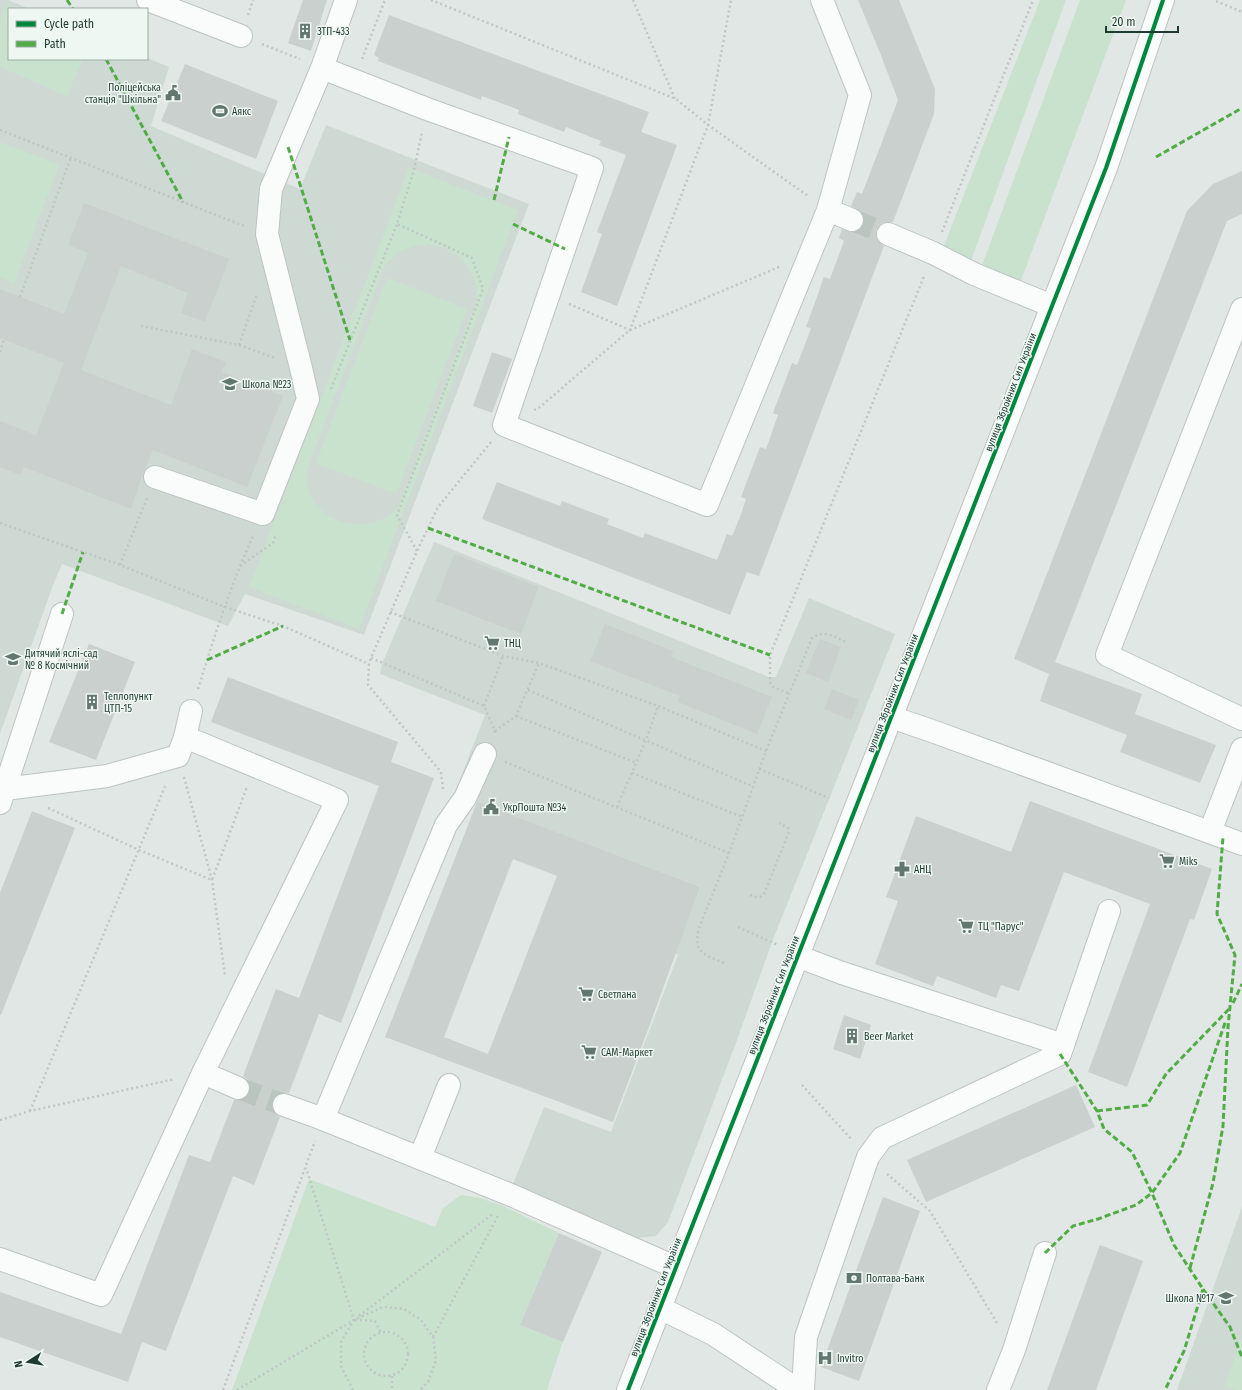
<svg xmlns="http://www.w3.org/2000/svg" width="1242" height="1390" font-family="'Fira Sans Condensed',sans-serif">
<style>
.built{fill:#ced9d4}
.green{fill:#c9e2ce;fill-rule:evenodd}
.building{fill:#cad0cd;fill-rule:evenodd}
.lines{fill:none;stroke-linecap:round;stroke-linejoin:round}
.minor-tunnel{stroke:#bac5c0;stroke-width:22;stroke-dasharray:22 11;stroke-linecap:butt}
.minor-casing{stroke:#bec4c1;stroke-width:24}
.path{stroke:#bfc7c5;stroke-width:2.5;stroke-dasharray:2 3;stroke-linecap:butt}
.minor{stroke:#fafbfb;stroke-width:22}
.quiet{stroke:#52ac45;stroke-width:3;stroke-dasharray:6 3;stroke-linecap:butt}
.cycleway-casing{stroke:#eef7f2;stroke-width:6}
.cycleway{stroke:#00873e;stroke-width:4}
.labels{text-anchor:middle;stroke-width:3;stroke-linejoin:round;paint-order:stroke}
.poi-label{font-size:10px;fill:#1e3b31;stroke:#eef7f2;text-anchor:start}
.street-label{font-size:10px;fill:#1e3b31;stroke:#eef7f2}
</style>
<rect width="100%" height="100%" fill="#e1e7e4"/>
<g class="built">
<polygon points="0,0 8,0 30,9 9,9 9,59 147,59 147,58 169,67 151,126 300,189 326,125 529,204 364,635 245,594 228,626 62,564 53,585 0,734"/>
<polygon points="434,542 769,677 776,677 809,598 895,634 772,942 737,1040 668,1222 656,1236 637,1238 511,1189 544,1107 611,1132 678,955 675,953 700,887 465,798 455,792 485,715 380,674 382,664"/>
<polygon points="1242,1207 1242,1390 1177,1390"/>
</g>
<g class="green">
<polygon points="1040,0 1066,0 971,261 942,251"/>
<polygon points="1080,0 1126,0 1020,283 981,268"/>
<polygon points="6,5 16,9 9,9 9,59 83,59 67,96 0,67 0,19"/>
<polygon points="0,142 59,165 14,283 0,278"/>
<path d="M 409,168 L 518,210 L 359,629 L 249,587 ZM 428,244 L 444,248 L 459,256 L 469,268 L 476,284 L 477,300 L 398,508 C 393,511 388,516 383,519 C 356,533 320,520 309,491 C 307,485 307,478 306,472 L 385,265 C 400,250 407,247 428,244 Z"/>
<polygon points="387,278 467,309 396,494 316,463"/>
<polygon points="309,1179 435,1227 443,1208 461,1195 480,1198 503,1206 559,1233 520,1325 563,1342 547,1390 232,1390"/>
<polygon points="1242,1339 1242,1390 1237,1390 1225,1386"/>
</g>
<g class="building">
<polygon points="303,0 327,0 311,51 288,43"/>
<polygon points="858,0 899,0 935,89 934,114 893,222 886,222 881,224 876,230 876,236 878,241 884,246 759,576 747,572 730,615 482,519 497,482 560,506 562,501 609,519 607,524 643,538 645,533 717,560 727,534 732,536 740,517 746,499 741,497 760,447 766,449 778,415 773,413 792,363 797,365 804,347 811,328 806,327 824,277 830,279 844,241 839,238 842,229 854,232 860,230 864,224 864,219 862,213 851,206 857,192 862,194 898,100 880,53"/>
<polygon points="389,15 649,112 641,132 677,145 617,306 581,292 602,234 597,232 626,155 599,145 601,141 583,134 566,127 564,132 518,114 519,110 482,96 481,100 378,61 379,58 374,55"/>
<polygon points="185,64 278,101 256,159 161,121"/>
<polygon points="1242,171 1242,214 1227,221 1055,662 1142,694 1135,714 1216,745 1200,783 1120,752 1127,735 1040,701 1049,674 1014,659 1187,211 1213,184"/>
<polygon points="84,203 229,259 205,322 181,313 188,293 121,266 81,370 171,405 192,349 226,362 222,372 283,396 247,487 153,450 143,473 131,509 24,467 20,475 0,467 0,421 36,435 64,363 0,338 0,289 64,314 88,253 68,245"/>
<polygon points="492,352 512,359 492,413 473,406"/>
<polygon points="454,554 539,587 521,634 436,601"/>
<polygon points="605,624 673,651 671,657 772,697 757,734 678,702 680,696 590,661"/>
<polygon points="820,639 841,647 828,682 806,673"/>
<polygon points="89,644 135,662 96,760 49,742"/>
<polygon points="228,677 398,742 391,762 434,778 341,1023 319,1014 289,1093 281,1093 276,1095 272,1100 272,1108 275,1113 280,1117 254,1185 233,1176 166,1351 142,1342 128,1382 0,1337 0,1292 121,1334 189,1155 210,1162 234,1100 240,1100 245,1098 249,1093 250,1086 248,1080 243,1076 276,989 299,998 379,786 211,722"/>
<polygon points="832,689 859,700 851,720 824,709"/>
<polygon points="1030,801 1212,869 1194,920 1190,919 1127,1087 1088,1072 1150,904 1064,872 1019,991 1001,985 996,998 937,976 933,986 875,964 898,901 886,897 916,816 1011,852"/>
<path d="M 477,802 L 700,887 L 646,1035 L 613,1122 L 385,1037 ZM 513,859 L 557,876 L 488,1054 L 444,1037 Z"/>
<polygon points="32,811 75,828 1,1015 0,1015 0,893"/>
<polygon points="844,1015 871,1025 860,1059 833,1049"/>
<polygon points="1076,1085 1095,1127 926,1202 907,1160"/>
<polygon points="883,1197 920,1211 859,1381 821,1367"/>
<polygon points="559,1233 602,1252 563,1342 520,1325"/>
<polygon points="1100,1245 1143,1261 1096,1390 1047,1390"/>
</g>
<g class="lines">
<g class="minor-tunnel">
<polyline points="852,220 888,234"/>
<polyline points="238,1088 284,1105"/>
</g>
<defs>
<g id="minor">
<polyline points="148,0 241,36"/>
<polyline points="322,68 427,109 592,168 504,425 707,505 828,210 860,95 822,0"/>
<polyline points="828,210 852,220"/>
<polyline points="888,234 933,253 974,274 1052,306"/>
<polyline points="1242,309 1107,655 1242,719"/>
<polyline points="155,477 263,514 308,399 301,368 267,234 271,189 322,68 346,0"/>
<polyline points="891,717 932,731 1242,844"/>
<polyline points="5,789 107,776 178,756 185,737 191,711"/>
<polyline points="0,803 62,614"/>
<polyline points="1210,832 1242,749"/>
<polyline points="797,956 842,973 1063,1045"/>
<polyline points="203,1073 238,1088"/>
<polyline points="284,1105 323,1119 511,1195 675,1267"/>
<polyline points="323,1119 446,825 465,798 485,754"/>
<polyline points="420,1158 449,1085"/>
<polyline points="0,1259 101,1295 203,1073 337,800 185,737"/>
<polyline points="660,1308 713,1334 798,1390"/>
<polyline points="628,1390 1106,168 1163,0"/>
<polyline points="803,1390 806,1337 868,1157 882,1138 1060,1054 1109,911"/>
<polyline points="998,1390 1014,1350 1045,1253"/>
</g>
</defs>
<use href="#minor" class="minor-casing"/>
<g class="path">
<polyline points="431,0 676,99 708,125 808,196"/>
<polyline points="633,0 675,99"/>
<polyline points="1216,1 1242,12"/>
<polyline points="248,15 253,0"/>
<polyline points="262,44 300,59"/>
<polyline points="362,59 385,0"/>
<polyline points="0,130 244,226"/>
<polyline points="942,232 1033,0"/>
<polyline points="20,297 71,157"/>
<polyline points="569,304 630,330 708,125 731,0"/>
<polyline points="141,326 239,345 275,358"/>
<polyline points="239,345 257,294"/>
<polyline points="0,352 4,340"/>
<polyline points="331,389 397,224"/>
<polyline points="534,410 540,407 630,330 779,267"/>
<polyline points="0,523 120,565 225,607 283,626 369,664"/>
<polyline points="417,551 397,515 483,289 472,258 397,224 414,170 422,132"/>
<polyline points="120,565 147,498"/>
<polyline points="240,566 273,543 276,534"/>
<polyline points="390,612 503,656 539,663 658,706 766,751"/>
<polyline points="371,658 484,706 495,731 494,733"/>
<path d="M 198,689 C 214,637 231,584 254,534"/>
<polyline points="528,690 752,786"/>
<polyline points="788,693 773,687 770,682 770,655 925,274"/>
<polyline points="484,706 503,656"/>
<polyline points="516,716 637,763"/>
<polyline points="495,731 516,716 539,663"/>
<polyline points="505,762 729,853"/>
<polyline points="759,769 829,798"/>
<polyline points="632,773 742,817"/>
<polyline points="184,777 212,880 225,976"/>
<polyline points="443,789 441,772 368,685 369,664 371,658 417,551 438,507 491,442"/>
<polyline points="617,807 646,740 658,706"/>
<polyline points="48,808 139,850 212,880 247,787"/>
<path d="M 750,895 C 756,897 759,899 764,894 L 789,832 L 788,828 L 779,823"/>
<polyline points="738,927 778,945"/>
<path d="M 724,963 C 704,954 693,954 699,928 L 729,853 L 766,751 L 812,638 C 826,629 834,637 848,643"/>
<polyline points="802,1085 852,1140"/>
<polyline points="30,1111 166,784"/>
<polyline points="0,1120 30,1111 175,1079"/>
<polyline points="887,1174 930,1211 997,1323"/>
<polyline points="359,1316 493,1214"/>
<polyline points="355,1320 375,1321 381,1333"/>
<circle cx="386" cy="1354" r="22"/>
<polyline points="433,1337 499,1214"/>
<polyline points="392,1376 392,1390"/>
<polyline points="223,1390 315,1141"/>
<polyline points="237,1390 354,1320 306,1168"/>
<polyline points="353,1390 341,1366 341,1342 354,1320 383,1307 404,1309 421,1320 433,1337 436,1360 428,1382 420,1390"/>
</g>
<use href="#minor" class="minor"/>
<g class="quiet">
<polyline points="67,0 73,9"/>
<polyline points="106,59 183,202"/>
<polyline points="288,147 350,340"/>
<polyline points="1156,157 1242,108"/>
<polyline points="494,200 509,137"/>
<polyline points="513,224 565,249"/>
<polyline points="428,528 770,655"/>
<polyline points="62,614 83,552"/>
<polyline points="207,660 283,626"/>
<polyline points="1233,1003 1242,984"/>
<polyline points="1060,1054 1097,1111 1104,1129 1132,1152 1152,1193 1174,1245 1203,1289 1184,1351 1165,1390"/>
<polyline points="1097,1111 1147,1105 1166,1074 1230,1008"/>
<polyline points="1045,1253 1073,1226 1098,1219 1136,1205 1152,1193 1180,1153 1226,1020"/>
<polyline points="1190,1268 1213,1183 1223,1126 1228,1027 1235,955 1217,914 1223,837"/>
<polyline points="1203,1289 1230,1327 1242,1357"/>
</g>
<defs>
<polyline id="cycleway" points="628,1390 1106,168 1163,0"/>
</defs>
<use href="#cycleway" class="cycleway-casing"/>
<use href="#cycleway" class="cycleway"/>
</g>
<defs>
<symbol id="building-bare" viewBox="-9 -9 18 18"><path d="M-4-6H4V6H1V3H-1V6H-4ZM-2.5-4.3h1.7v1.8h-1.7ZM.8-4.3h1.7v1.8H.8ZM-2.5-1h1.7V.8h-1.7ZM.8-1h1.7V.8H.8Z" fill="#627770" stroke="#eef7f2" stroke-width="2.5" paint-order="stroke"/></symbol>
<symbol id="civic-bare" viewBox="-9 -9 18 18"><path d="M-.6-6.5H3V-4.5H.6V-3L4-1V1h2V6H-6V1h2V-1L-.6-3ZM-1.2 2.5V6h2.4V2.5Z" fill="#627770" stroke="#eef7f2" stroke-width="2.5" paint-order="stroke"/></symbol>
<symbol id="stadium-bare" viewBox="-9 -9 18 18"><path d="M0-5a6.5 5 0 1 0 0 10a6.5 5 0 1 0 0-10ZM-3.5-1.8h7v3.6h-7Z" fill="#627770" stroke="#eef7f2" stroke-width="2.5" paint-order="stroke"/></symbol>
<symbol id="school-bare" viewBox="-9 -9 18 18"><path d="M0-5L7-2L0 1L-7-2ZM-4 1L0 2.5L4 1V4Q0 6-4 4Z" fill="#627770" stroke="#eef7f2" stroke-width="2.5" paint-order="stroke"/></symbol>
<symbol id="supermarket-bare" viewBox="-9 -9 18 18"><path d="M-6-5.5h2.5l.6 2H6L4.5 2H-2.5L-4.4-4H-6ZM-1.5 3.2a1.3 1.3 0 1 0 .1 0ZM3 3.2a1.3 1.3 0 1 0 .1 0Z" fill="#627770" stroke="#eef7f2" stroke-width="2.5" paint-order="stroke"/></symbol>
<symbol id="pharmacy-bare" viewBox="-9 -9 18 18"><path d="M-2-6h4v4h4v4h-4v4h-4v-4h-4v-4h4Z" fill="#627770" stroke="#eef7f2" stroke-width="2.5" paint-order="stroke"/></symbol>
<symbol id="bank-bare" viewBox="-9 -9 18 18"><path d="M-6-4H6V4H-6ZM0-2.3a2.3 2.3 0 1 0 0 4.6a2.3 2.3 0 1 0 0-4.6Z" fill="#627770" stroke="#eef7f2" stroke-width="2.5" paint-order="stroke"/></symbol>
<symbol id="hospital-bare" viewBox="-9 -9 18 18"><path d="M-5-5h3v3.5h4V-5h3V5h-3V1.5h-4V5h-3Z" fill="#627770" stroke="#eef7f2" stroke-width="2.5" paint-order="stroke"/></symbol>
</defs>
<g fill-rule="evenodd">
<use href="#building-bare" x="294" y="20" width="22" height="22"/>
<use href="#civic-bare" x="162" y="82" width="22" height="22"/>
<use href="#stadium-bare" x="209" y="100" width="22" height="22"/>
<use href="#school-bare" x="219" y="373" width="22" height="22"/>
<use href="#supermarket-bare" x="481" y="632" width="22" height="22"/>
<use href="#school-bare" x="2" y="648" width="22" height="22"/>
<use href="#building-bare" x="81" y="691" width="22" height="22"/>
<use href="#civic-bare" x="480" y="796" width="22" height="22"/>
<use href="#supermarket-bare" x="1156" y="850" width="22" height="22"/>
<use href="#pharmacy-bare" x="891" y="858" width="22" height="22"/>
<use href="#supermarket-bare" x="955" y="915" width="22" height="22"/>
<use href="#supermarket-bare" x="575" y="983" width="22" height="22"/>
<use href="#building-bare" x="841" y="1025" width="22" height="22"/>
<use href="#supermarket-bare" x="578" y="1041" width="22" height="22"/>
<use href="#bank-bare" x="843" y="1267" width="22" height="22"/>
<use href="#school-bare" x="1215" y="1287" width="22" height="22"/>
<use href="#hospital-bare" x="814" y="1347" width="22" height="22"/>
</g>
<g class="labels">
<g class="poi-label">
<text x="317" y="35">ЗТП-433</text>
<text x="161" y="91" text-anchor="end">Поліцейська<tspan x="161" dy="12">станція "Шкільна"</tspan></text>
<text x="232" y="115">Аякс</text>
<text x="242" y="388">Школа №23</text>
<text x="504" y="647">ТНЦ</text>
<text x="25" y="657">Дитячий яслі-сад<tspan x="25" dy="12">№ 8 Космічний</tspan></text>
<text x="104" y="700">Теплопункт<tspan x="104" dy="12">ЦТП-15</tspan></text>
<text x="503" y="811">УкрПошта №34</text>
<text x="1179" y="865">Miks</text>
<text x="914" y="873">АНЦ</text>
<text x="978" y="930">ТЦ "Парус"</text>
<text x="598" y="998">Светлана</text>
<text x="864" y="1040">Beer Market</text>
<text x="601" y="1056">САМ-Маркет</text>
<text x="866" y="1282">Полтава-Банк</text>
<text x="1214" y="1302" text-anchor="end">Школа №17</text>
<text x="837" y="1362">Invitro</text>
</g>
<g class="street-label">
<text transform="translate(1010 392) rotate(-69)" y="4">вулиця Збройних Сил України</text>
<text transform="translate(892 693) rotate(-69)" y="4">вулиця Збройних Сил України</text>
<text transform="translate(773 995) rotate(-69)" y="4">вулиця Збройних Сил України</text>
<text transform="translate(655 1297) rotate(-69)" y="4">вулиця Збройних Сил України</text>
</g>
</g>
<rect x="8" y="8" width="140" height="52" fill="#eef7f2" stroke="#9baca5"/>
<rect x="16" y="21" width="20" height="6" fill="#00873e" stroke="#9baca5"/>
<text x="44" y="28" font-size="12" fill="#1e3b31">Cycle path</text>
<rect x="16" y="41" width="20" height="6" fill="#52ac45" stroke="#9baca5"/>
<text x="44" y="48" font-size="12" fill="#1e3b31">Path</text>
<g transform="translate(28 1362) rotate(258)" stroke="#eef7f2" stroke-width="3" paint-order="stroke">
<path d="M0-3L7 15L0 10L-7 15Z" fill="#1e3b31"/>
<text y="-6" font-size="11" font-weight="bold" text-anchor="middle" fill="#1e3b31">N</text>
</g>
<path d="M1106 26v6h72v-6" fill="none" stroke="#1e3b31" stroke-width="2"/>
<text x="1112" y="26" font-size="12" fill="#1e3b31" stroke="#eef7f2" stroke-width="3" paint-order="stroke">20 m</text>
</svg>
